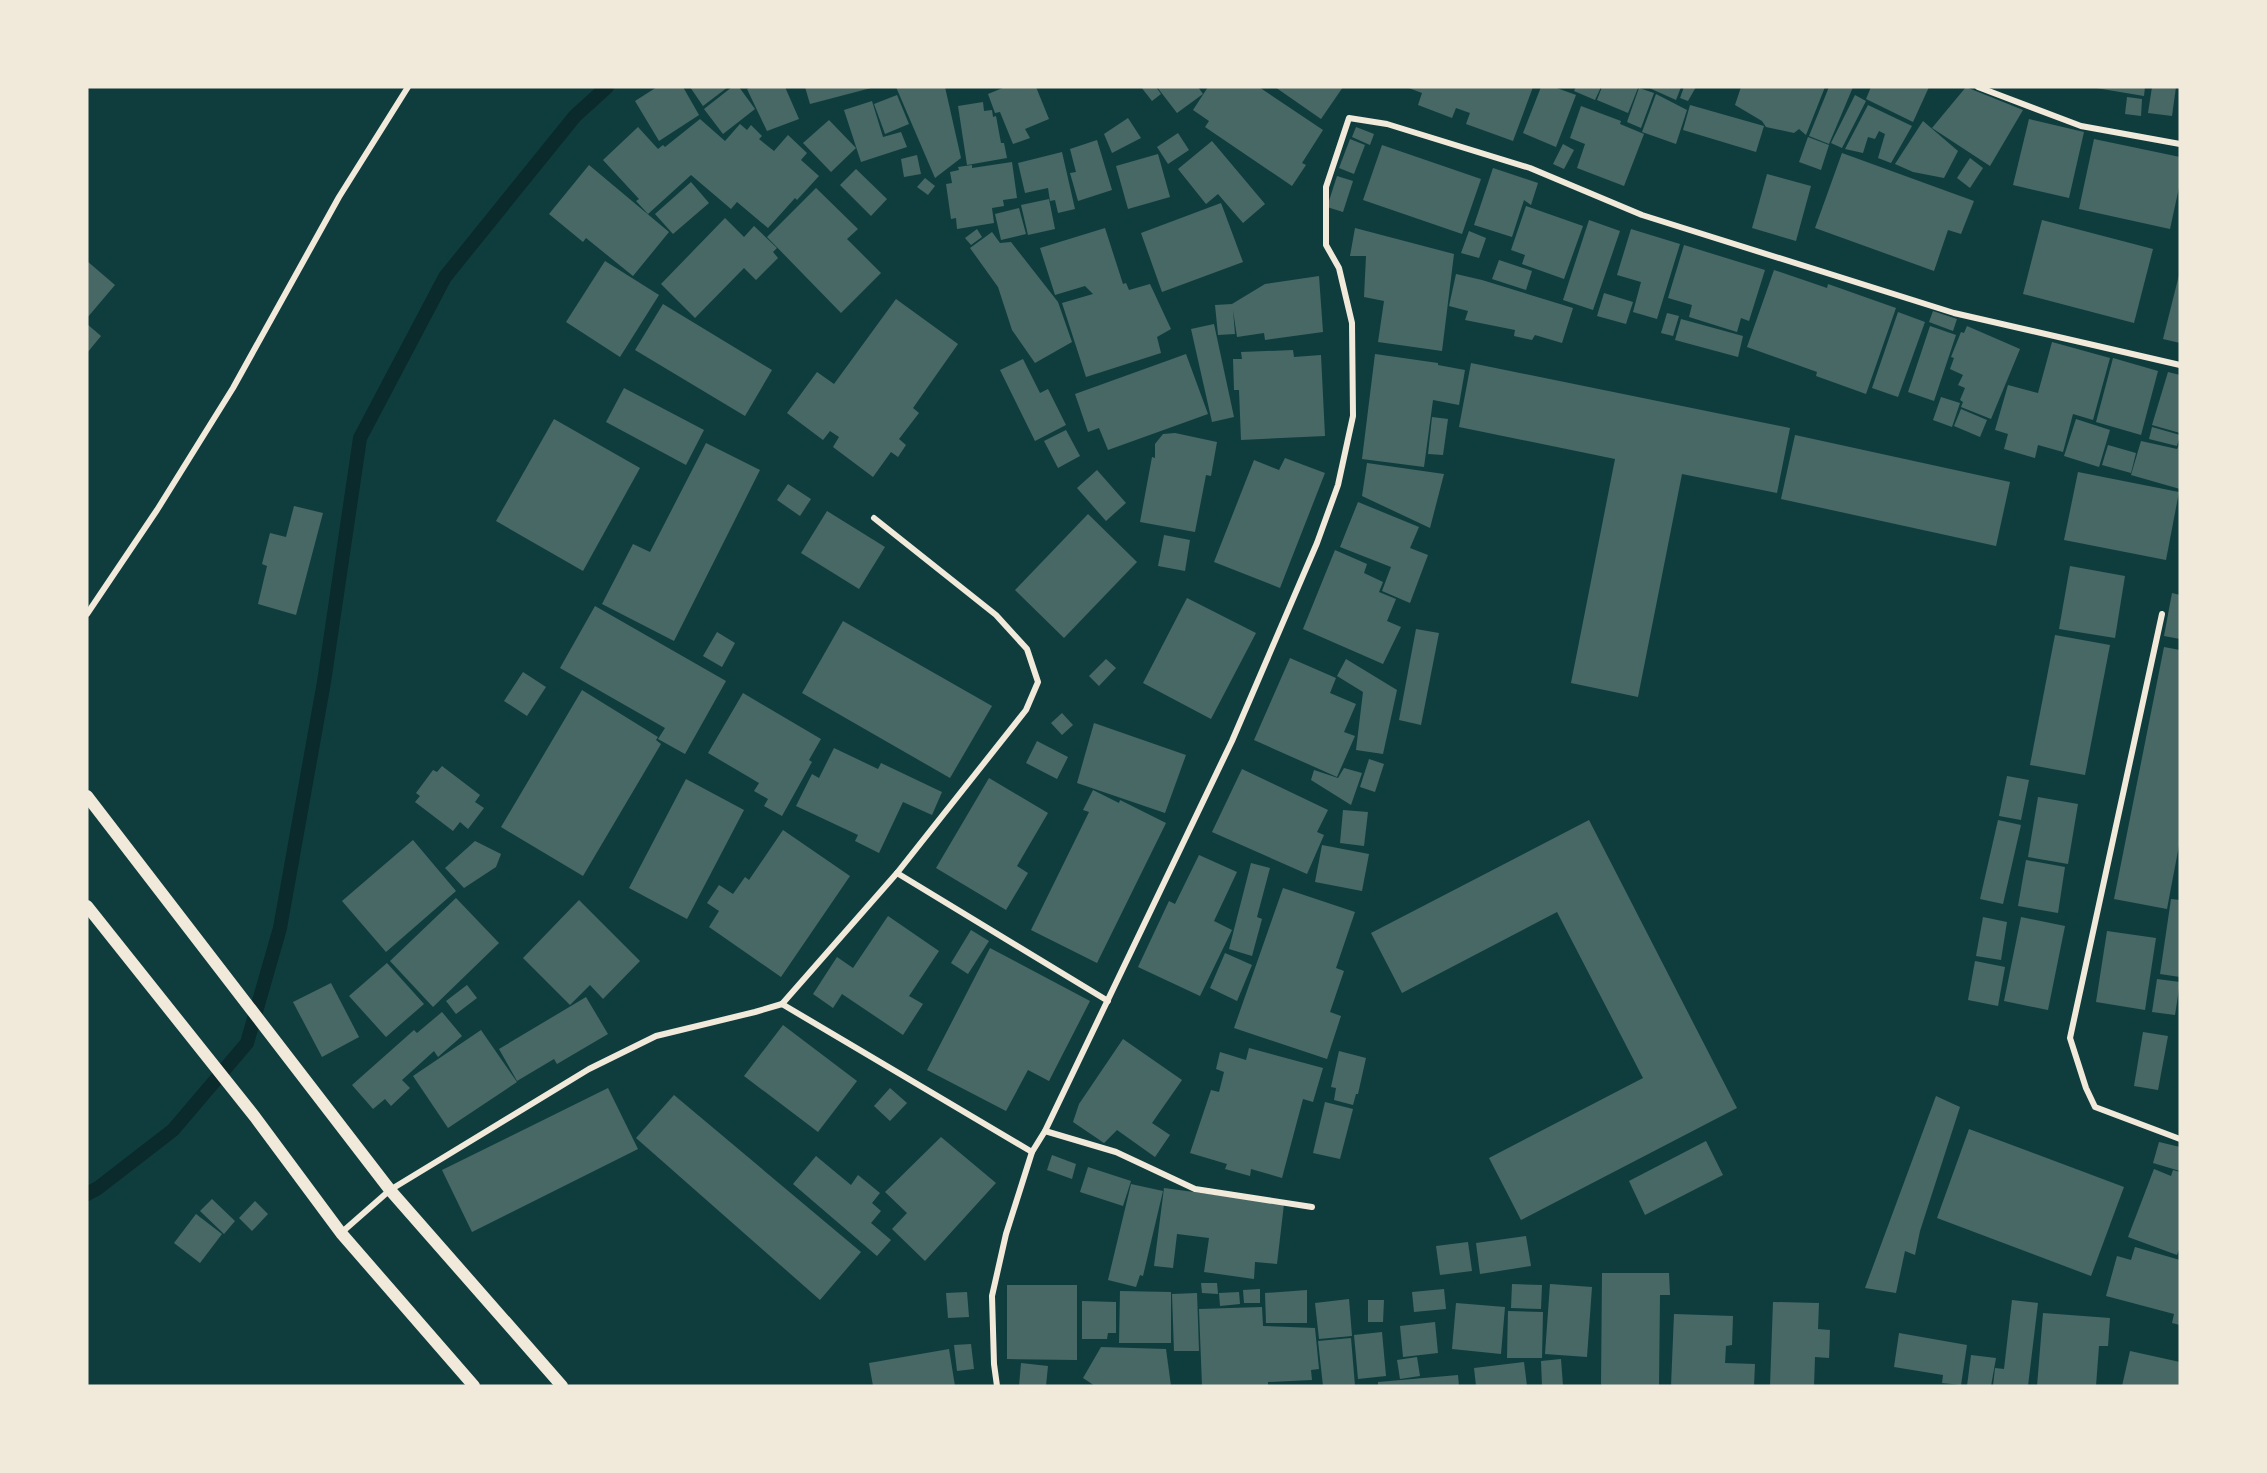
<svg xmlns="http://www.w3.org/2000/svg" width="2267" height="1473" font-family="Karla,sans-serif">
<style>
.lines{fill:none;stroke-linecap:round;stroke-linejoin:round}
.stream{stroke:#0a2a2b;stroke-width:14}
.building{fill:#486865}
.minor{stroke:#f1e9da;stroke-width:6}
.secondary{stroke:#f1e9da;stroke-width:12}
</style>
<rect width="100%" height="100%" fill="#0f3d3e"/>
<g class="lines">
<polyline class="stream" points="87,1194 98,1188 173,1130 247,1043 280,928 324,682 360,438 445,277 575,116 607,87"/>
</g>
<g class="building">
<polygon points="657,87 683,87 699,115 659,141 635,101"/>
<polygon points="690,87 728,87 703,106"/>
<polygon points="732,87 739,87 755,109 723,134 704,109"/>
<polygon points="751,87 785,87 799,119 767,131 747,89"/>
<polygon points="805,87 871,87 871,88 810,104"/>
<polygon points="896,87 945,87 961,158 935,178"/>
<polygon points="1005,87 1036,87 1049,119 1025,129 1030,138 1013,144 1000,112 995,113 988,94"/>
<polygon points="1141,87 1156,87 1161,94 1152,101"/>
<polygon points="1157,87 1198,87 1203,94 1177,113"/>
<polygon points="1208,87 1259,87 1323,130 1302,163 1306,165 1292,186 1205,127 1209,121 1193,110"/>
<polygon points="1275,87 1343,87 1321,119"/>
<polygon points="1406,87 1533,87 1513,141 1466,124 1470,113 1456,108 1452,118 1418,105 1422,93"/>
<polygon points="1541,87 1554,87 1576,95 1556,147 1523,133"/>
<polygon points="1576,87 1601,87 1595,100 1574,91"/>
<polygon points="1602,87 1638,88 1628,113 1597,100"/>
<polygon points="1647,87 1681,87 1676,100"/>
<polygon points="1684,87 1696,87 1688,101 1680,98"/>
<polygon points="1741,87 1825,87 1806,135 1799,129 1794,133 1766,127 1762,121 1735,105"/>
<polygon points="1829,87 1853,87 1829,144 1809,136"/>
<polygon points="1871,87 1929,87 1913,122 1866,99"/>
<polygon points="1966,87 2023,110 1990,166 1932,128"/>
<polygon points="2090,87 2145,87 2144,96"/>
<polygon points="2152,87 2176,87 2172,116 2148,113"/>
<polygon points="1639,88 1654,93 1641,128 1627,122"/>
<polygon points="1656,94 1687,110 1676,144 1642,132"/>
<polygon points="897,95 909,124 885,134 874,104"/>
<polygon points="1855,95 1866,101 1842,148 1831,143"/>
<polygon points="2127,97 2142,99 2141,116 2125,114"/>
<polygon points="872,101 883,137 901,132 907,147 861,162 844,110"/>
<polygon points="983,102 984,111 992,110 993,117 996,116 1001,143 1004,143 1007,158 967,165 958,106"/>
<polygon points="1690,105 1764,126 1756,152 1683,130"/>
<polygon points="1868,105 1912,126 1891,163 1878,158 1885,134 1879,131 1875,139 1868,137 1863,153 1845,149"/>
<polygon points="1581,106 1621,121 1620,124 1644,134 1624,186 1577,168 1585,144 1570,138"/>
<polygon points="1128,118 1141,138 1112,153 1104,134"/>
<polygon points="700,119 725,141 740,124 747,130 751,125 762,136 759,139 774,151 788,135 807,153 801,160 819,176 797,200 795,198 768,228 737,202 731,209 691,175 648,214 636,201 639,199 603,160 638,127 658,149 663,145 665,147"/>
<polygon points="2029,119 2084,132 2069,198 2013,185"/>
<polygon points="829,120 856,148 831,172 803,143"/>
<polygon points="1923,121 1958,151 1944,178 1913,172 1895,164"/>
<polygon points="1356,127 1374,134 1370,145 1352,137"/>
<polygon points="1178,133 1189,150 1168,164 1157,147"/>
<polygon points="1808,137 1829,145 1821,170 1799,162"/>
<polygon points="1350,139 1365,145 1354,174 1339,168"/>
<polygon points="2094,139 2180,157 2180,183 2170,229 2079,209"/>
<polygon points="1097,140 1112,190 1078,201 1070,173 1076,172 1070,149"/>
<polygon points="1212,141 1265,204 1243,223 1218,194 1206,204 1178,169"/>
<polygon points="1563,144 1574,150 1564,169 1553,164"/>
<polygon points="1382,145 1481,179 1462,234 1363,200"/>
<polygon points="1062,152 1075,209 1058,213 1055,200 1050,201 1048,188 1025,193 1018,163"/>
<polygon points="1842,153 1974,201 1961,234 1948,230 1934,271 1815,228"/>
<polygon points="1158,154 1170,197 1128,209 1116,166"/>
<polygon points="917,155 921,174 904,177 901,159"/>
<polygon points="1970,158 1983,168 1970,188 1957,178"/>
<polygon points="1012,162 1017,198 1003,200 1004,206 992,208 994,223 957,229 956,218 951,219 946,184 952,183 950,172 959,170 958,167 972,165 972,168"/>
<polygon points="589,165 669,232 633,276 586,238 583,242 549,214"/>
<polygon points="1493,168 1538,183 1531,205 1524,200 1512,237 1474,225"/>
<polygon points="856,169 887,199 871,216 840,185"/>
<polygon points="1767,174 1811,186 1796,241 1752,228"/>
<polygon points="1337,176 1353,181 1343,212 1327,207"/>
<polygon points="925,178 935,186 928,195 917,187"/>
<polygon points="691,182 709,203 673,234 655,214"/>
<polygon points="816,188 858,229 847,239 881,273 841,313 767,237"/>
<polygon points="1049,199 1055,229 1028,235 1021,205"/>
<polygon points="1221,203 1243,262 1162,292 1141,233"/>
<polygon points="1526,206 1583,226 1564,279 1522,264 1525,255 1511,250"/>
<polygon points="1019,208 1026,234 1001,240 995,214"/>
<polygon points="725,218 744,237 754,226 777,248 773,252 778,258 756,280 744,268 695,318 661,284"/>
<polygon points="1589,220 1620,231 1593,310 1563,300"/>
<polygon points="2042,220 2153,249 2134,323 2023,294"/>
<polygon points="1105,228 1123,284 1126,283 1129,290 1150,284 1171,329 1157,337 1161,353 1086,377 1062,303 1093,294 1085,286 1055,295 1040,248"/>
<polygon points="1355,228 1454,254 1442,351 1378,342 1384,301 1364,297 1366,256 1350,256"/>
<polygon points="977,229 982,237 971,245 965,238"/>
<polygon points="1631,229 1680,244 1657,319 1633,312 1641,282 1617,275"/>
<polygon points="1469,231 1486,238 1479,258 1461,253"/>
<polygon points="992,232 1000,243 1011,242 1058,302 1072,342 1035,363 1012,330 998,287 970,248"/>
<polygon points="1684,245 1765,270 1749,321 1741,318 1737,332 1689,317 1692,305 1668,298"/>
<polygon points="1499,260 1532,271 1526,290 1492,279"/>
<polygon points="87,261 115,285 87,318"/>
<polygon points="605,261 659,295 620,357 566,322"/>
<polygon points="1774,270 1827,288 1828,284 1896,308 1866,394 1816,376 1817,372 1747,347"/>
<polygon points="1456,274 1482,280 1573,308 1562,343 1535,335 1532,340 1514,336 1515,330 1465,320 1468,311 1449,306"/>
<polygon points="2179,275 2180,275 2180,343 2163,339"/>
<polygon points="1319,276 1323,332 1265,340 1264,333 1237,337 1233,310 1235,334 1218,335 1215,305 1232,304 1265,284"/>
<polygon points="1604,293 1633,302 1626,324 1597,316"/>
<polygon points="896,299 958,344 913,408 919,413 899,439 906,445 898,457 891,452 873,477 833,447 839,437 830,431 823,440 787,413 817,372 834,384"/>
<polygon points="663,304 772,370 745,416 635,350"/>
<polygon points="1933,311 1957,319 1953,331 1929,322"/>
<polygon points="1898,312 1925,322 1898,397 1872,388"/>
<polygon points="1667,313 1679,316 1673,336 1661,333"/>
<polygon points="1681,319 1743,336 1738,357 1675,340"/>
<polygon points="87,324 101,336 87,353"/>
<polygon points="1214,324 1234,417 1212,422 1191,329"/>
<polygon points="1930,326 1956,335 1934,401 1908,392"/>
<polygon points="1967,326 2020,349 1991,419 1961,407 1963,402 1960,400 1965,388 1958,385 1963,375 1950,369 1954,358 1951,357 1961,332 1964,333"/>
<polygon points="2052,342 2110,358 2093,420 2073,414 2063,452 2038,445 2035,458 2004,449 2008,434 1995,430 2008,385 2038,393"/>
<polygon points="1293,350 1294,357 1321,355 1325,436 1241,440 1239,390 1234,390 1233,359 1242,359 1241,352"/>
<polygon points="1186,354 1208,414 1108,450 1099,428 1088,432 1075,394"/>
<polygon points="1375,354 1438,363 1438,365 1465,370 1459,405 1433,400 1424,467 1362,459"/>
<polygon points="2113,358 2158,371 2141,435 2096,422"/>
<polygon points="1023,359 1040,393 1048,389 1066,425 1035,441 1000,370"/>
<polygon points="1471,363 1790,428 1777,493 1682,474 1638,697 1571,683 1615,459 1459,427"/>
<polygon points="2168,372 2180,375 2180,433 2152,425"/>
<polygon points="624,388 704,430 686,465 606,422"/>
<polygon points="1941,397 1960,403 1952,427 1933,420"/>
<polygon points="1961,409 1987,420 1980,437 1954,426"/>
<polygon points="1432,417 1448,419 1443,455 1428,454"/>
<polygon points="554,419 640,468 583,571 496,521"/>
<polygon points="2076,419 2110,430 2099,467 2064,456"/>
<polygon points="2152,427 2180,435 2177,446 2149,439"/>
<polygon points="1066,430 1080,456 1058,468 1044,441"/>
<polygon points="1175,433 1217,442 1211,476 1206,475 1195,532 1140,522 1152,457 1155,458 1155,444 1163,434"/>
<polygon points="1795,435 2010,482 1996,546 1781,499"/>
<polygon points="2141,441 2177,449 2180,443 2180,489 2131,475"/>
<polygon points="706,443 760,470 674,641 602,604 633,544 650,552"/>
<polygon points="2108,445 2136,453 2131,473 2102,465"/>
<polygon points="1285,458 1325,473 1280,588 1214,562 1254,460 1279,470"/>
<polygon points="1367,463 1444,474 1430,528 1362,496"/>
<polygon points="1097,470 1126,503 1106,521 1077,488"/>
<polygon points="2078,472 2179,492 2166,560 2064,540"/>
<polygon points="788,484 811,499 800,516 777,500"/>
<polygon points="1358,502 1419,527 1410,548 1428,555 1410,603 1382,591 1391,567 1340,547"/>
<polygon points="294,506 323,513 296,615 258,604 267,566 262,564 270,533 286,537"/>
<polygon points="827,511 885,547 859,589 801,553"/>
<polygon points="1088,514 1137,562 1064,638 1015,590"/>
<polygon points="1164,535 1190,540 1185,571 1158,566"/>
<polygon points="1335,550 1367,564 1364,573 1383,582 1379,592 1396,599 1387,621 1401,627 1383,664 1303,629"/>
<polygon points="2070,566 2125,576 2115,638 2059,629"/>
<polygon points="2172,593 2180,595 2180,639 2164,636"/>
<polygon points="1187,598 1256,633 1211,719 1143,683"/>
<polygon points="595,606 726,681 685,754 658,739 665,728 560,668"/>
<polygon points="843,621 992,706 950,778 802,693"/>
<polygon points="1416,629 1439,633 1421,725 1399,720"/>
<polygon points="717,632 735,643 722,667 703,656"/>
<polygon points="2055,635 2110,645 2085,775 2030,765"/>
<polygon points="2164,647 2180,650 2180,840 2167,909 2114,899"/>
<polygon points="1290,658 1336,678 1330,693 1356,704 1344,732 1355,736 1337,777 1254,740"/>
<polygon points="1106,659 1116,668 1099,686 1089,676"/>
<polygon points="1346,659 1397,690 1383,754 1356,750 1363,692 1337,676"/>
<polygon points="523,672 546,687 527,716 504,701"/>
<polygon points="582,690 658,737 656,740 661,744 583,876 501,827"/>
<polygon points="743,693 821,739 809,760 812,762 782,816 764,806 768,799 754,791 759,783 708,753"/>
<polygon points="1062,713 1073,725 1062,735 1051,723"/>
<polygon points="1094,723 1186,755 1165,813 1077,783"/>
<polygon points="1037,741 1068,757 1057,779 1026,763"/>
<polygon points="834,748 878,769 881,763 942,792 932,815 903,802 879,853 855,841 858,835 796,806 812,774 819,778"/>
<polygon points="1369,759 1384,764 1375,792 1360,787"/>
<polygon points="442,766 480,795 475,802 484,808 468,829 460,822 453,831 415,802 420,796 416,793 433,770 437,772"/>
<polygon points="1344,768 1362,773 1351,805 1311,780 1314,770 1338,778"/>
<polygon points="1242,769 1328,810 1317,832 1324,835 1307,874 1212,832"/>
<polygon points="2007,776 2029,780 2021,820 1999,816"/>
<polygon points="989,778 1048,813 1017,866 1028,873 1006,910 936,868"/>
<polygon points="686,779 744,810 687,919 629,888"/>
<polygon points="1093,790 1119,803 1120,800 1166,823 1097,963 1031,930 1089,812 1083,810"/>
<polygon points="2038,797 2078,804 2068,864 2028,857"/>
<polygon points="1343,810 1368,812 1364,846 1340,843"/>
<polygon points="1589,820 1737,1108 1521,1220 1489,1158 1643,1078 1557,912 1402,993 1371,933"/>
<polygon points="1998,820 2021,825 2003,904 1980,899"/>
<polygon points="783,830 850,876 781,977 709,927 719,911 707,903 719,885 733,894 745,877 749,880"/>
<polygon points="413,840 456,891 386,952 342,901"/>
<polygon points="475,841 501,854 496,867 464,888 445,868"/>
<polygon points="1322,845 1369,854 1362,891 1315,882"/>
<polygon points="1199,855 1237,872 1214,921 1232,930 1200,996 1138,967 1169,901 1175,904"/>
<polygon points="2026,860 2065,867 2058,913 2018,906"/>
<polygon points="1251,863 1270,868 1257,917 1262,919 1252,956 1229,949"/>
<polygon points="1283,888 1355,912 1336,968 1344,971 1330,1012 1341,1016 1327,1059 1234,1028"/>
<polygon points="456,898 499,943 433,1007 390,961"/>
<polygon points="2171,899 2180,900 2180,977 2160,974"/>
<polygon points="579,900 640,961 603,999 590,985 570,1005 523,958"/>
<polygon points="888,916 939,951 909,996 923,1004 903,1035 842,994 833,1008 813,994 837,957 853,968"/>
<polygon points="1983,917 2007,922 2001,960 1976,956"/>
<polygon points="2021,917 2065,926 2048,1010 2004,1001"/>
<polygon points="971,930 989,941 968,974 951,963"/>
<polygon points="2107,931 2156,938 2145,1010 2096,1002"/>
<polygon points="990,948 1090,1001 1049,1081 1028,1070 1006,1111 927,1070"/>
<polygon points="1225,953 1252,965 1237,1001 1210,988"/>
<polygon points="1975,961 2005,967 1998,1006 1968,1000"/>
<polygon points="387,963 424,1004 386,1037 349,996"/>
<polygon points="2157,979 2180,982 2175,1015 2152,1012"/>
<polygon points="331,983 359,1037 322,1057 293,1002"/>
<polygon points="467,985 477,998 456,1014 446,1001"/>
<polygon points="586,997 608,1034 557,1064 554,1059 517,1081 499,1049"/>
<polygon points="442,1012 462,1036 438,1057 434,1051 402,1080 410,1088 391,1106 385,1099 373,1109 352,1085 414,1030 417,1033"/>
<polygon points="783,1025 857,1081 818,1132 744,1076"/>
<polygon points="481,1030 517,1082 448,1128 413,1076"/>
<polygon points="2143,1032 2168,1036 2158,1090 2134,1086"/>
<polygon points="1123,1039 1182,1080 1152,1123 1170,1135 1155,1157 1117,1130 1104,1143 1073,1122 1079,1104"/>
<polygon points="1249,1048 1323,1068 1313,1102 1303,1099 1282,1178 1251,1169 1250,1176 1225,1169 1227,1164 1190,1153 1211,1090 1219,1092 1224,1072 1216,1069 1220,1052 1246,1060"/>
<polygon points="1339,1051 1366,1058 1358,1094 1356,1094 1353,1105 1334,1100 1336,1088 1331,1087"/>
<polygon points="608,1088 638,1149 472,1232 442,1170"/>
<polygon points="890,1088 907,1103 890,1121 874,1106"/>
<polygon points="674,1095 861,1252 820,1300 636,1138"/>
<polygon points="1936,1096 1960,1107 1920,1231 1915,1255 1905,1251 1896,1293 1865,1288"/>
<polygon points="1325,1102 1353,1109 1340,1159 1313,1153"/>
<polygon points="1969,1129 2124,1187 2091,1276 1937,1218"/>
<polygon points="941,1137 996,1183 925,1261 892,1229 907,1213 885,1192"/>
<polygon points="1706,1141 1723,1175 1645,1215 1629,1181"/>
<polygon points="2159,1142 2180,1147 2180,1171 2153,1163"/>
<polygon points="1052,1155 1076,1164 1072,1179 1047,1170"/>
<polygon points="816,1156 851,1185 858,1175 880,1193 872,1203 881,1211 871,1223 891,1240 877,1256 793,1184"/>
<polygon points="1088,1167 1131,1181 1123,1206 1080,1192"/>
<polygon points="2154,1169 2171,1176 2173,1170 2180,1172 2180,1247 2177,1255 2128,1237"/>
<polygon points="1131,1184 1163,1191 1143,1276 1140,1275 1136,1287 1108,1280"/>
<polygon points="1164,1188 1284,1204 1277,1264 1255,1262 1254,1279 1204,1272 1209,1238 1177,1234 1173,1268 1154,1266"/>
<polygon points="212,1199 235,1221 224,1234 200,1211"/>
<polygon points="255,1201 268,1214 252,1231 239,1218"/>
<polygon points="196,1214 222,1234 200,1263 174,1243"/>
<polygon points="1526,1236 1531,1266 1480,1274 1476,1243"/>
<polygon points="1468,1242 1472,1271 1440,1275 1436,1246"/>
<polygon points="2135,1247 2180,1260 2180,1325 2172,1323 2174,1314 2106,1296 2117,1256 2131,1260"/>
<polygon points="1602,1273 1669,1273 1670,1295 1660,1295 1659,1386 1601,1386"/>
<polygon points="1201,1283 1217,1283 1218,1294 1202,1293"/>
<polygon points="1512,1284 1542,1285 1541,1309 1511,1308"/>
<polygon points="1550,1284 1592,1287 1587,1357 1545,1354"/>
<polygon points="1007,1285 1077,1285 1077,1360 1007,1359"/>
<polygon points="1260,1289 1260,1303 1244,1303 1243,1290"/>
<polygon points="1444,1289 1446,1309 1414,1312 1412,1292"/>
<polygon points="1307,1290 1307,1323 1266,1323 1265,1293"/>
<polygon points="1120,1291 1171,1292 1171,1343 1119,1343"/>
<polygon points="967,1292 969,1317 948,1318 946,1293"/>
<polygon points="1239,1292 1240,1304 1220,1306 1219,1293"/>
<polygon points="1197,1293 1199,1351 1174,1351 1172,1294"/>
<polygon points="1349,1299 1352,1336 1319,1339 1315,1303"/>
<polygon points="1368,1300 1384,1300 1383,1322 1368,1322"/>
<polygon points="2012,1300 2038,1303 2028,1386 1993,1386 1995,1368 2004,1369"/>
<polygon points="1082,1301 1116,1302 1116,1333 1108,1333 1107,1339 1082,1339"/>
<polygon points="1773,1302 1819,1303 1818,1329 1830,1330 1829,1358 1815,1357 1814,1386 1770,1386"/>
<polygon points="1456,1303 1505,1307 1501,1354 1452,1349"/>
<polygon points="1262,1307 1263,1326 1315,1328 1319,1369 1311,1370 1312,1380 1268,1382 1268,1386 1202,1386 1199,1309"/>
<polygon points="1508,1311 1543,1312 1542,1358 1507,1358"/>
<polygon points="2043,1313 2110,1318 2108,1346 2099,1346 2096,1386 2037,1386"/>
<polygon points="1674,1314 1733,1316 1732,1345 1726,1346 1725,1363 1755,1364 1754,1386 1671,1386"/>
<polygon points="1435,1322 1438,1353 1403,1357 1400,1326"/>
<polygon points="1382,1332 1386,1376 1358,1379 1354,1335"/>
<polygon points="1899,1333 1967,1345 1961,1385 1942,1383 1943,1375 1894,1367"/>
<polygon points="1351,1338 1355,1386 1323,1386 1318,1341"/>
<polygon points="971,1344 974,1369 957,1371 954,1345"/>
<polygon points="1101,1347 1166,1349 1171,1386 1095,1386 1083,1378"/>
<polygon points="949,1349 955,1386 873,1386 869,1363"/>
<polygon points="2130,1351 2180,1362 2180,1386 2122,1386"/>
<polygon points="1971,1355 1996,1358 1991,1386 1967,1386"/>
<polygon points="1417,1357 1420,1376 1400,1379 1397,1360"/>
<polygon points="1561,1359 1563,1386 1542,1386 1541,1361"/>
<polygon points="1524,1362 1527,1386 1476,1386 1474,1368"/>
<polygon points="1021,1363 1048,1366 1046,1386 1019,1386"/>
<polygon points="1458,1375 1459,1386 1378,1386 1378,1382"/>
</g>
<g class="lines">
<g class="minor">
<polyline points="1978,87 2081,126 2180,144"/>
<polyline points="874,518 996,615 1027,649 1038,682 1026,710 897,873 1108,1001"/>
<polyline points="87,614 157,510 233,388 339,197 408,87"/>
<polyline points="2162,614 2070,1038 2086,1088 2095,1107 2180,1139"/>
<polyline points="782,1004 897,873"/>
<polyline points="1045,1131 1116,1152 1195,1189 1312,1207"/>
<polyline points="341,1233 390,1190 589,1069 656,1036 755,1012 782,1004 1032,1152"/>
<polyline points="997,1386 994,1364 992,1296 1006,1234 1032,1152 1045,1131 1232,741 1317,543 1338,485 1353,416 1352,323 1339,268 1326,245 1326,187 1349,118 1387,124 1530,168 1642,215 1954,313 2180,365"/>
</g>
<g class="secondary">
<polyline points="87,796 390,1190 562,1386"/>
<polyline points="87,906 255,1117 341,1233 474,1386"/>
</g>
</g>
<rect width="2267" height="1473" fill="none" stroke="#f1e9da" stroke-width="177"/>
</svg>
